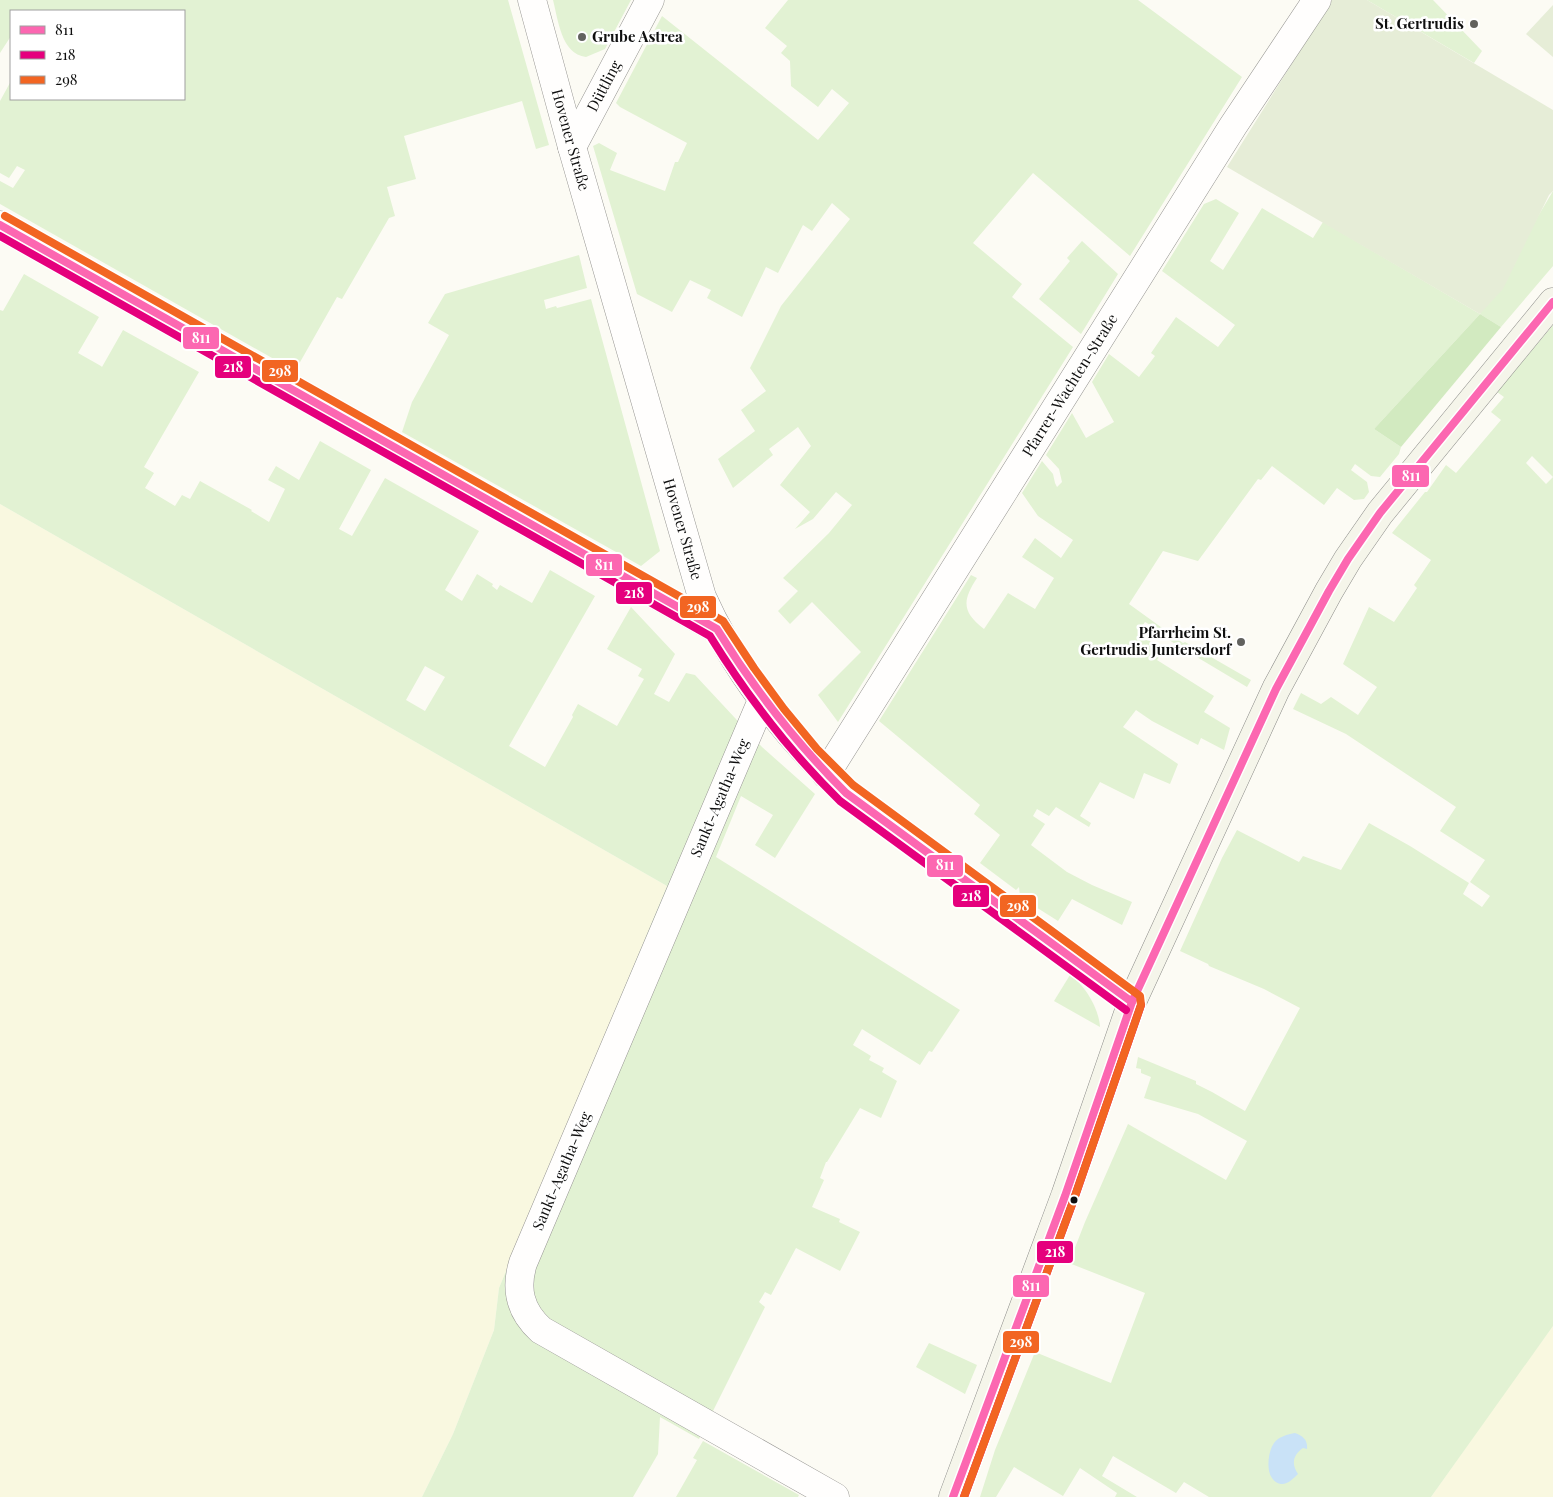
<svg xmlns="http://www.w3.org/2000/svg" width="1553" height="1497" font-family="'Playfair Display',serif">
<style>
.farmland{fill:#f9f8e0}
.green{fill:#e2f2d3;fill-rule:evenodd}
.forest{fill:#d2eac0}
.cemetery{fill:#e6edd7}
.water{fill:#c9e2f7}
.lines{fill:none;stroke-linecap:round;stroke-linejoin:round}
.street-casing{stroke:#969592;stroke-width:29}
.secondary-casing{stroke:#8c8c89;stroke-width:29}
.street{stroke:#fffefd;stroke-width:28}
.secondary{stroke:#f5f5ea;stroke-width:28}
.bus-1-casing{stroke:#fff;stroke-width:11}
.bus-2-casing{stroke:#fff;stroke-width:11}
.bus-3-casing{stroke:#fff;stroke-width:11}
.bus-1{stroke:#fc67b1;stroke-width:8}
.bus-2{stroke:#e5007d;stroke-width:8}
.bus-3{stroke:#f26522;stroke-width:8}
.poi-dot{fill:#62625f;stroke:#fff;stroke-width:2}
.bus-dot{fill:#0f0f0f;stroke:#fff;stroke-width:2}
.labels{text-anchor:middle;stroke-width:5;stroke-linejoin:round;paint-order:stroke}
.poi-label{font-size:15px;font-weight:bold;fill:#0f0f0f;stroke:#fff;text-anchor:end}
.street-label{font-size:15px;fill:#0f0f0f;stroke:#fff}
.line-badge{stroke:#fff;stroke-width:2}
.badge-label{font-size:14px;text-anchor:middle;font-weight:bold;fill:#fff}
</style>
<rect width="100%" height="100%" fill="#fcfbf4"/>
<g class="farmland">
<polygon points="0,504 667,886 499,1288 494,1330 453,1434 422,1497 0,1497"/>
<polygon points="1553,1326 1553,1497 1431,1497 1502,1396"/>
</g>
<g class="green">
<polygon points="0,0 508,0 549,145 536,149 522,101 404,136 416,179 387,187 395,216 389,218 342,299 337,297 295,371 0,204 0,181 13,188 25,170 17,166 9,178 0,173 0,101 11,81 11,99 184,99 184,11 11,11 11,36 0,53"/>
<path d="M 553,0 L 631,0 L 605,49 L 586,57 C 561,54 558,19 553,0 Z"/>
<polygon points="788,0 1138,0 1242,77 1130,256 1033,173 973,243 1022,284 1012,297 1073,347 838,722 818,695 861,652 812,602 790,624 778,611 798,591 783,578 829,533 852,505 836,492 813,519 795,529 810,512 780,485 811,446 798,427 769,449 773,455 733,488 718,459 755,431 741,410 766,391 750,368 781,306 850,219 832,203 812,231 803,225 778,273 766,267 742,317 707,298 711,290 690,280 672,312 637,294 593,146 599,143 617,153 610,170 665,191 675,162 678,162 687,143 620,107 616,103 662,16 818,140 849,103 832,89 818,107 791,86 790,61 781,53 787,46 765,28"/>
<polygon points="1367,0 1433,0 1482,51 1474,63"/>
<path d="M 1553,191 L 1553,266 L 1501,327 L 1480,314 L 1374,429 L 1401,447 L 1399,454 L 1380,477 L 1371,476 L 1355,464 L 1351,470 L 1367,482 L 1369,492 L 1364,499 L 1354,500 L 1337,488 L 1324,505 L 1272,466 L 1261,480 L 1258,479 L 1198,561 L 1163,551 L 1129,604 L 1183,643 L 1185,642 L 1251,680 L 1247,687 L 1180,647 L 1169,640 L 1171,637 L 1145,622 L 1138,632 L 1163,651 L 1157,660 L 1214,696 L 1204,712 L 1230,728 L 1224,750 L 1201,738 L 1198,745 L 1152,721 L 1136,710 L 1123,727 L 1178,764 L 1170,784 L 1144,773 L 1134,799 L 1100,782 L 1080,816 L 1091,823 L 1089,827 L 1056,807 L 1049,816 L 1037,809 L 1033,816 L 1045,824 L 1031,845 L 1067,872 L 1092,885 L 1132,902 L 1122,925 L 1072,899 L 1058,921 L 1020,897 L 1019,887 L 1016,890 L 980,863 L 1000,835 L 974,814 L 980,805 L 879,721 L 971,575 L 977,578 C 962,601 962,612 984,629 L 1008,593 L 1035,609 L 1054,578 L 1022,557 L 1035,538 L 1061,558 L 1073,540 L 1038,516 L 1022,493 L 1042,461 L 1053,474 L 1055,483 L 1057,487 L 1062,482 L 1059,469 L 1046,455 L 1072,413 L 1086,438 L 1114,422 L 1092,382 L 1109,354 L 1139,377 L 1155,356 L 1151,353 L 1176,317 L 1218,347 L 1235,325 L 1162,271 L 1204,204 L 1216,199 L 1239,213 L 1210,261 L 1223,270 L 1262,208 L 1313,238 L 1323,222 L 1480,314 Z"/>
<polygon points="1082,241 1118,274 1081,334 1039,299 1070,261 1067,258"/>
<polygon points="579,255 587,288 544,300 546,309 556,306 557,308 591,299 660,551 641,566 402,432 412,402 449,335 428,323 445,294"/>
<path d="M 24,274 L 99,317 L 78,353 L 101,366 L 102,367 L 123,330 L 199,372 L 144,467 L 154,473 L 145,488 L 175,506 L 182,495 L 190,499 L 200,481 L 252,510 L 251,511 L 269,522 L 285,489 L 268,480 L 276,466 L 299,480 L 320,441 L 371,470 L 339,529 L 352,536 L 385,478 L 479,531 L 445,590 L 462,601 L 477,574 L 493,584 L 492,586 L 497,590 L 500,585 L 532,603 L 550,570 L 595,596 L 509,746 L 545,767 L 573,717 L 572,715 L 578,704 L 617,726 L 644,679 L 638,676 L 642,669 L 607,649 L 631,607 L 675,654 L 654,694 L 669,702 L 686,673 L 695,675 L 762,747 L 815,794 L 775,858 L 755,845 L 773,815 L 741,796 L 716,857 L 960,1010 L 932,1052 L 929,1051 L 920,1065 L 862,1029 L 853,1045 L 871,1056 L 869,1060 L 884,1068 L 882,1072 L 897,1081 L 881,1118 L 860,1108 L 827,1162 L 826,1162 L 820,1178 L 824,1180 L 812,1207 L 840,1219 L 839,1222 L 860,1232 L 840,1271 L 796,1248 L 771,1295 L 765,1292 L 759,1302 L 765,1307 L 699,1439 L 660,1417 L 658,1454 L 633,1497 L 422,1497 L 453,1434 L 494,1330 L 499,1288 L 667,886 L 0,504 L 0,310 L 3,311 ZM 425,666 L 445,677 L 425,711 L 406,700 Z"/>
<path d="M 1553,325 L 1553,1326 L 1431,1497 L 1209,1497 L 1184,1482 L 1176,1493 L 1113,1456 L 1102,1476 L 1137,1497 L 1115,1497 L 1117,1493 L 1080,1468 L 1063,1496 L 1014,1467 L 996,1497 L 980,1497 L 995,1450 L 1035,1352 L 1111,1383 L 1112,1380 L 1145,1293 L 1069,1263 L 1085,1222 L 1128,1124 L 1226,1180 L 1247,1141 L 1198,1114 L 1144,1098 L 1151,1077 L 1141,1073 L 1141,1069 L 1136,1068 L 1138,1057 L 1196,1081 L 1196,1084 L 1212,1092 L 1245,1111 L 1300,1008 L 1264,989 L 1209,966 L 1208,964 L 1180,951 L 1222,858 L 1237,830 L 1299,862 L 1303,856 L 1341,870 L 1369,823 L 1410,846 L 1469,883 L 1463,894 L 1482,907 L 1490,896 L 1470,882 L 1485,860 L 1440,831 L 1456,807 L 1346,734 L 1293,709 L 1301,693 L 1321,704 L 1331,697 L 1358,715 L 1377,687 L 1343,664 L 1369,607 L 1394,622 L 1417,588 L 1414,585 L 1431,560 L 1392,533 L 1425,492 L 1427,492 L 1446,465 L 1456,473 L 1501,420 L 1491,412 L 1504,397 L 1497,392 ZM 1532,456 L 1553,477 L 1546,484 L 1526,463 Z"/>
<path d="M 1070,975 C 1085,985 1099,1009 1100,1027 L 1054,1001 Z"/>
<polygon points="929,1343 977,1365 965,1394 916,1367"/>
<polygon points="703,1441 799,1495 798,1497 676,1497 697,1460 693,1458"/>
</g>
<polygon class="forest" points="1480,314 1501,327 1401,447 1374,429"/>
<g class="cemetery">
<polygon points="1332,0 1367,0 1553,110 1553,191 1549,195 1503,289 1480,314 1227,167"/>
<polygon points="1553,5 1553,57 1526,34"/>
</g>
<path class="water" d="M 1295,1433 C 1303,1436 1308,1440 1307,1449 L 1303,1448 C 1293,1455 1291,1464 1298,1474 C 1294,1478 1287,1485 1281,1484 C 1264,1481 1267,1453 1274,1443 C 1278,1437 1288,1434 1295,1433 Z"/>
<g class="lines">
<defs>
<g id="street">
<path id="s1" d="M 532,0 L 572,147 L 702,597 C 735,671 788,737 846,793 L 1132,1002"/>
<path id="s2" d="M 572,147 L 650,0"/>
<polyline points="0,225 717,629"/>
<path d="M 763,698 L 523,1263 C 515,1289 520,1311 541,1330 L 835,1497"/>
<path id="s3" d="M 826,774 L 1233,126 L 1317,0"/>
</g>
<polyline id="secondary" points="953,1497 1065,1196 1132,1002 1276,689 1329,591 1348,559 1380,513 1553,302"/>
</defs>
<use href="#street" class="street-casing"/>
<use href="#secondary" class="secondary-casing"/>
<use href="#street" class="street"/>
<use href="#secondary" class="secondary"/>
<defs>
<g id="bus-1">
<path d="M 0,225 L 717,629 C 754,689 796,743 846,793 L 1132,1002"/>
<polyline points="953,1497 1065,1196 1132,1002 1276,689 1329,591 1348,559 1380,513 1553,302"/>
</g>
<g id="bus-2">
<path d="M 0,236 L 710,636 C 747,696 789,751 840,801 L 1126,1010"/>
<polyline points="964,1497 1074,1199 1141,1005"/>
</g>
<polyline id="bus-3" points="5,216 723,621 754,668 784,709 817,749 853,785 1140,996 1141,1005 1074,1199 964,1497"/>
</defs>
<use href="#bus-1" class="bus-1-casing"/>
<use href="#bus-2" class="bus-2-casing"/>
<use href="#bus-3" class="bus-3-casing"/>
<use href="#bus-1" class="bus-1"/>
<use href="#bus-2" class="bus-2"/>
<use href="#bus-3" class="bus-3"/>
</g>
<g class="poi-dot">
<circle cx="1474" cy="24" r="5"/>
<circle cx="582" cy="37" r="5"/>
<circle cx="1241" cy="642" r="5"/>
</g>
<circle class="bus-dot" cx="1074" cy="1200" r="4.5"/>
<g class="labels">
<g class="poi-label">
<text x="1464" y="29">St. Gertrudis</text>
<text x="592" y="42" text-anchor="start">Grube Astrea</text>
<text x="1231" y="638">Pfarrheim St.<tspan x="1231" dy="17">Gertrudis Juntersdorf</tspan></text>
</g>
<g class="street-label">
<text dy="5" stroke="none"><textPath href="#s2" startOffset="69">Düttling</textPath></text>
<text dy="5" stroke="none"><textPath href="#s1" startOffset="145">Hovener Straße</textPath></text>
<text dy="5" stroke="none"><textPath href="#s3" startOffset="459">Pfarrer-Wachten-Straße</textPath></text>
<text dy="5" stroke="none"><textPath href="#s1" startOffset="550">Hovener Straße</textPath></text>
<text transform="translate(720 798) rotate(-67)" y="5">Sankt-Agatha-Weg</text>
<text transform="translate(562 1171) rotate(-67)" y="5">Sankt-Agatha-Weg</text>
</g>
</g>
<g class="line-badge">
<rect x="182" y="326" width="38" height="24" rx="5" fill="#fc67b1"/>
<rect x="214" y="355" width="38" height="24" rx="5" fill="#e5007d"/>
<rect x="261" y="359" width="38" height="24" rx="5" fill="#f26522"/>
<rect x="1391" y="464" width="39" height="24" rx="5" fill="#fc67b1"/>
<rect x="585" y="553" width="38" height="24" rx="5" fill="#fc67b1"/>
<rect x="615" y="581" width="38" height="24" rx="5" fill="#e5007d"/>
<rect x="679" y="595" width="38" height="24" rx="5" fill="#f26522"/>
<rect x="926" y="854" width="38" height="24" rx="5" fill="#fc67b1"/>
<rect x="952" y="884" width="38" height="24" rx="5" fill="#e5007d"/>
<rect x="999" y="894" width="38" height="24" rx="5" fill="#f26522"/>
<rect x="1036" y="1240" width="38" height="24" rx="5" fill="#e5007d"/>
<rect x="1012" y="1274" width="38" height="24" rx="5" fill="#fc67b1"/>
<rect x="1002" y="1330" width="38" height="24" rx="5" fill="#f26522"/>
</g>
<g class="badge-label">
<text x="201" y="343">811</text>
<text x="233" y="372">218</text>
<text x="280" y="376">298</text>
<text x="1411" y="481">811</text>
<text x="604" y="570">811</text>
<text x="634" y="598">218</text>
<text x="698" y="612">298</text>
<text x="945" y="870">811</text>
<text x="971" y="901">218</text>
<text x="1018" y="911">298</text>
<text x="1055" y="1257">218</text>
<text x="1031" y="1291">811</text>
<text x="1021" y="1347">298</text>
</g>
<rect x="10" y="10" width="175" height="90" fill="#ffffff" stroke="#9f9f9f"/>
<rect x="20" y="26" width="25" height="8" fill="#fc67b1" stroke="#9f9f9f"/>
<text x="55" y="35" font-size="15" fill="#0f0f0f">811</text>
<rect x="20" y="51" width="25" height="8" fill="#e5007d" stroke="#9f9f9f"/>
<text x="55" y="60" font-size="15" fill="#0f0f0f">218</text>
<rect x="20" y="76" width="25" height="8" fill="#f26522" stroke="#9f9f9f"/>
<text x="55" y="85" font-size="15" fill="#0f0f0f">298</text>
</svg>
